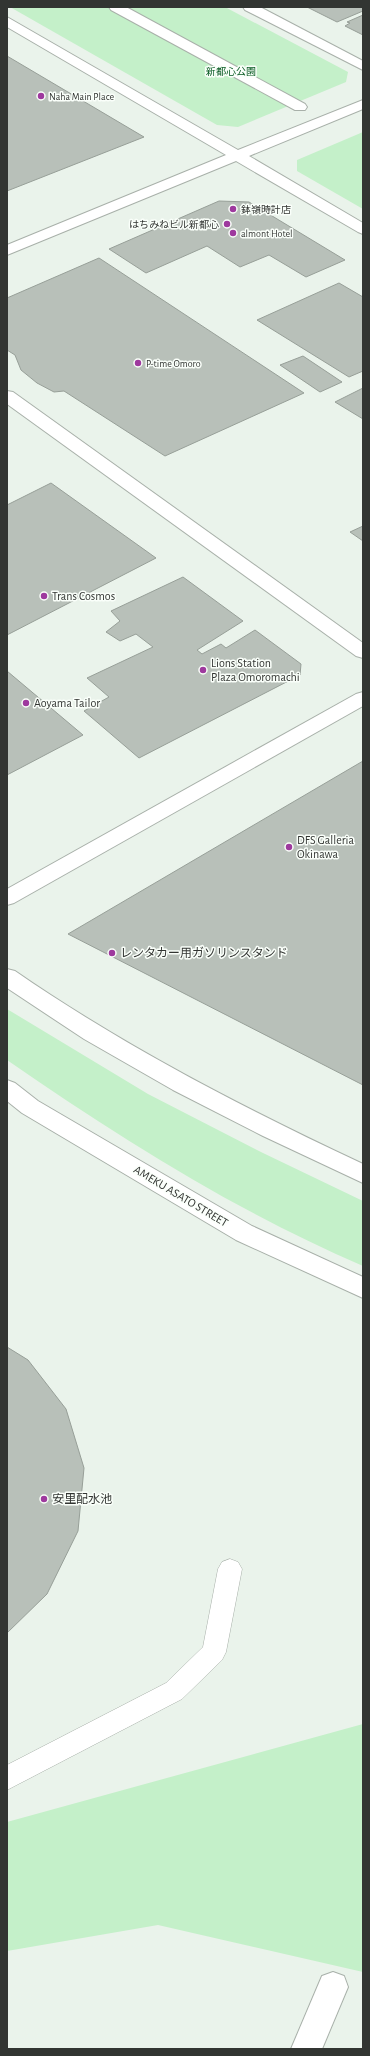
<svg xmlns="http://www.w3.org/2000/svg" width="370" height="2056" font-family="'Alegreya Sans','Noto Sans JP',sans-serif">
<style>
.green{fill:#c4f0c9}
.building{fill:#b8c0b9;stroke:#979f98}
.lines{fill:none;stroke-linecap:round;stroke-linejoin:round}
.lane-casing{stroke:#a8b0a9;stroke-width:1}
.street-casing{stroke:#a8b0a9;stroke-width:2}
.secondary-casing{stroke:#a8b0a9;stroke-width:2}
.lane{fill:#fff;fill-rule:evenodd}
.street{fill:#fff;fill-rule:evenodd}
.secondary{fill:#fff;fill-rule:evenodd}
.poi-dot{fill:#9e399e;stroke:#fafffa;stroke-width:1.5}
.labels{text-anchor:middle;stroke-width:3;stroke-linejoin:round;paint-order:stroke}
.far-park-label{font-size:10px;fill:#04581f;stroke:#fafffa}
.far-poi-label{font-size:10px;fill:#323532;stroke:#fafffa;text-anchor:start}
.poi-label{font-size:12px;fill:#323532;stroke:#fafffa;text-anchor:start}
.street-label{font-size:12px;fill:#323532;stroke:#fafffa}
</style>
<rect width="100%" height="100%" fill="#eaf3eb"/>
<g class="green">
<polygon points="10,7 225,7 348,72 346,82 238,127 217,125"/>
<polygon points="363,132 363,209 297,171 297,160"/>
<path d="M 7,1009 L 148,1094 L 263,1153 L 363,1201 L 363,1266 C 237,1212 120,1138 7,1060 Z"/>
<polygon points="363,1724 363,1972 158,1925 7,1951 7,1822"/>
</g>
<g class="building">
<polygon points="307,7 363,7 363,11 337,22"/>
<polygon points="363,15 363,35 345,26 350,23 347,22"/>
<polygon points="7,56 144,137 7,191"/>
<polygon points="219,201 249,202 345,260 306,277 269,255 240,267 207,246 146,273 109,249"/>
<polygon points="99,258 304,393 165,456 64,391 54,392 37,383 21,370 15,355 7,350 7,298"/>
<polygon points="339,283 363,297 363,371 349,377 257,320"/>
<polygon points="303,356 342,382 320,392 280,365"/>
<polygon points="363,388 363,419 335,402"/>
<polygon points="51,483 156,558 7,635 7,505"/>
<polygon points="363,526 363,541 350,532"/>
<polygon points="183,577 243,621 197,650 202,654 221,644 226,648 255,630 301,664 300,675 139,758 84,711 109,697 87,678 153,647 136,634 120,641 106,632 120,621 111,611"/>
<polygon points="7,671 83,735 7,775"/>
<polygon points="363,761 363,1085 68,934"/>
<polygon points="7,1347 28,1360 66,1409 84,1468 78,1531 47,1594 7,1633"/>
</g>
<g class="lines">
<defs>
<polygon id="lane" points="230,1559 238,1562 242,1569 226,1652 222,1660 182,1699 7,1790 7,1765 166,1683 203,1647 218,1569 222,1562"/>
<g id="street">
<polygon points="109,7 126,7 305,104 307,107 305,110 295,110 111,10"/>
<polygon points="7,391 13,392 363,643 363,658 356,656 7,404"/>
<polygon points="333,1972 344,1976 348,1987 322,2049 291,2049 322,1976"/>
</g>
<g id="secondary">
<polygon points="243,7 260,7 363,61 363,70 245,10"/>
<polygon points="7,17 238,150 363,100 363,109 249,156 363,223 363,234 358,232 236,161 7,255 7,245 226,155 7,27"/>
<polygon points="363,692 363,706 14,903 7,905 7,889 356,694"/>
<path d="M 7,969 L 15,971 C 125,1047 242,1107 363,1164 L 363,1183 L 263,1136 L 173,1090 L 84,1039 L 7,988 Z"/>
<polygon points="7,1080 15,1083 38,1101 252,1226 363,1277 363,1298 236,1240 22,1113 7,1101"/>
</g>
</defs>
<use href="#lane" class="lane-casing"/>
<use href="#street" class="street-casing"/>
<use href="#secondary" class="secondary-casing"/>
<use href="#lane" class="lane"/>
<use href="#street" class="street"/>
<use href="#secondary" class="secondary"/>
</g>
<g class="poi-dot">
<circle cx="41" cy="96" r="4"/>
<circle cx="233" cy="209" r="4"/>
<circle cx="227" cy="224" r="4"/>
<circle cx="233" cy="233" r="4"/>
<circle cx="138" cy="363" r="4"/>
<circle cx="44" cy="596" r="4"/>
<circle cx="203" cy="670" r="4"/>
<circle cx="26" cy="703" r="4"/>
<circle cx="289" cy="847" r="4"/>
<circle cx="112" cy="953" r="4"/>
<circle cx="44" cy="1499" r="4"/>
</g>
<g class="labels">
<g class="far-park-label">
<text x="231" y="75">新都心公園</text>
</g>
<g class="far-poi-label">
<text x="49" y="100">Naha Main Place</text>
<text x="241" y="213">鉢嶺時計店</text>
<text x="219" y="228" text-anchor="end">はちみねビル新都心</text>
<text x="241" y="237">almont Hotel</text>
<text x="146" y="367">P-time Omoro</text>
</g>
<g class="poi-label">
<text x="52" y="600">Trans Cosmos</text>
<text x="211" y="667">Lions Station<tspan x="211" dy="14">Plaza Omoromachi</tspan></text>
<text x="34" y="707">Aoyama Tailor</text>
<text x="297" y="844">DFS Galleria<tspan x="297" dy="14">Okinawa</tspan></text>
<text x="120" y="957">レンタカー用ガソリンスタンド</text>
<text x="52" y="1503">安里配水池</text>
</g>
<g class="street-label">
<text transform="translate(181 1196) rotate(31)" y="4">AMEKU ASATO STREET</text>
</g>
</g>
<rect width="370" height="2056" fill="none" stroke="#323532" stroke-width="16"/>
</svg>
